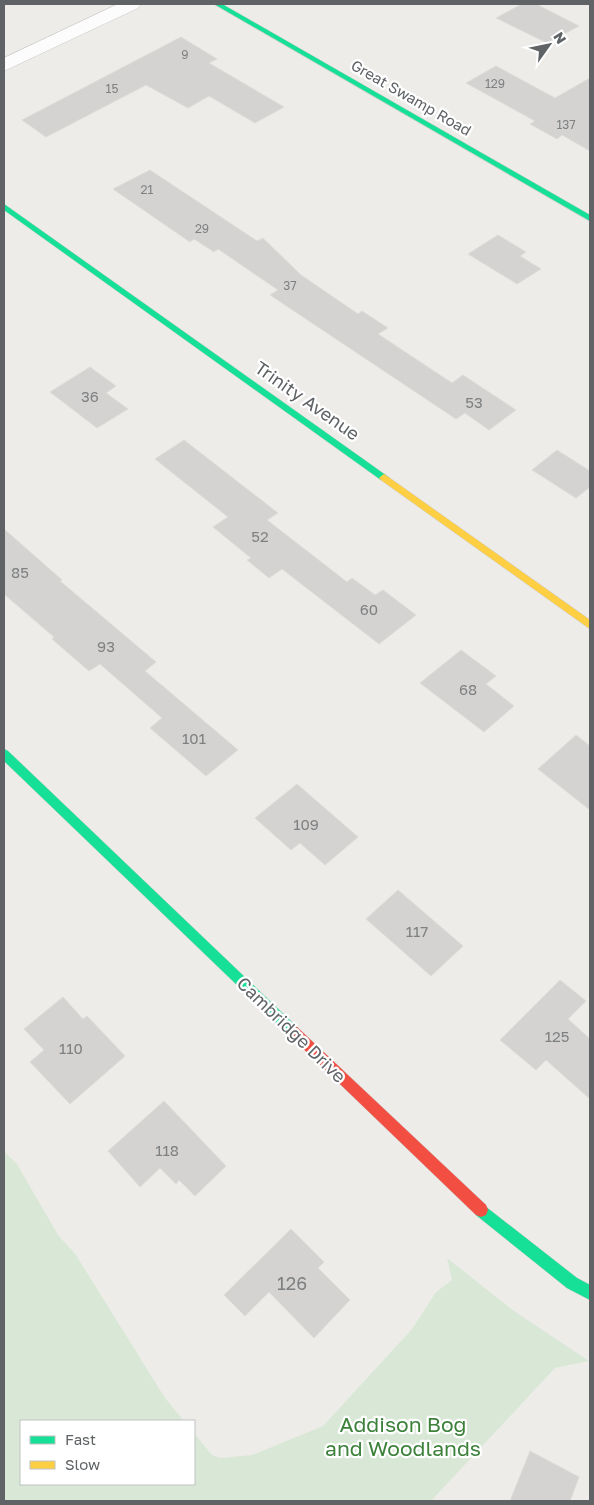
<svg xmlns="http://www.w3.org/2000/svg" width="594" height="1505" font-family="'Golos Text',sans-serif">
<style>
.green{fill:#d9e8d6}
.building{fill:#d5d3d2;stroke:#dddcd8}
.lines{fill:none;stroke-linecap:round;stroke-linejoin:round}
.street-casing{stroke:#c8c9c9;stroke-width:1}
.fast-casing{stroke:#c8c9c8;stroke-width:1}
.slow-casing{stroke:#c8c9c8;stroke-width:1}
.jam-casing{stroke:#c8c9c8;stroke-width:1}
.street{fill:#fcfcfc;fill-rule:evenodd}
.fast{fill:#16e098;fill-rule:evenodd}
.slow{fill:#ffcf43;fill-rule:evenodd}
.jam{fill:#f24e42;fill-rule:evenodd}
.labels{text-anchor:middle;stroke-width:4.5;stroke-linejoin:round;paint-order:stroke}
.far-number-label{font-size:12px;fill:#7e8082}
.far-street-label{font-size:15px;fill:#5f6366;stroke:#fff}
.number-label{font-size:15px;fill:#7e8082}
.street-label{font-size:18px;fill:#5f6366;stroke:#fff}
.near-number-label{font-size:18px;fill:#7e8082}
.near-park-label{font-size:21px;fill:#3d813b;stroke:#fff}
</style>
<rect width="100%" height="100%" fill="#eeece9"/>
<polygon class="green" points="4,1151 17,1164 58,1235 76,1255 165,1398 184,1421 21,1421 21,1484 194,1484 194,1433 212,1455 221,1458 252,1455 323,1426 412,1329 436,1292 452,1280 447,1258 514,1311 589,1361 555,1368 431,1501 4,1501"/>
<g class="building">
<polygon points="522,4 536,4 579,26 547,43 496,18"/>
<polygon points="181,37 217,59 209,63 284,107 255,123 209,96 188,108 146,85 46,137 22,120"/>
<polygon points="496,66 555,98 590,78 590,151 562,135 557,139 530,124 535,121 466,83"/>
<polygon points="150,170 257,241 263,238 301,275 358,314 362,311 388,328 378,334 452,383 463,375 516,410 489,430 465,413 456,419 270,295 278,290 218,249 214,252 194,239 190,242 113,189"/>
<polygon points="498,235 526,252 520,256 541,269 517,284 468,254"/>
<polygon points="90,367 116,386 106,393 128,409 97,428 50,392"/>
<polygon points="184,440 278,513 267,520 347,582 352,578 375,595 383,590 416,615 379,644 282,569 269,578 247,560 251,558 213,527 228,517 155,459"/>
<polygon points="557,450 590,471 590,487 576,498 532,470"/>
<polygon points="4,529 62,580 60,581 156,662 145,671 238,750 206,776 150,728 162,718 100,664 89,671 52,639 54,637 4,594"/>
<polygon points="461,650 496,676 486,684 514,706 484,732 420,683"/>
<polygon points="576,735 590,746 590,810 538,769"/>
<polygon points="297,784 358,837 325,865 300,843 291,850 255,818"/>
<polygon points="398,890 463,946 431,976 366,919"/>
<polygon points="560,980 586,1001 568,1019 590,1039 590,1099 546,1060 536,1070 500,1040"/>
<polygon points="63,997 83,1019 87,1016 125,1056 70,1104 30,1062 44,1050 24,1029"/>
<polygon points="164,1101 226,1166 195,1196 179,1180 176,1184 160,1168 140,1187 108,1151"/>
<polygon points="291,1229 324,1262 318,1268 350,1300 314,1338 269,1292 245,1316 224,1295"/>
<polygon points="530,1451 579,1477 570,1501 510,1501"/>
</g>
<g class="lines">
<defs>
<polygon id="street" points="118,4 141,4 138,8 4,71 4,58"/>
<g id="fast">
<polygon points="214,4 222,4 590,215 590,221"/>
<polygon points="4,204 387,476 389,478 387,480 381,480 4,210"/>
<polygon points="4,749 8,751 297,1027 299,1031 297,1035 293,1037 289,1035 4,761"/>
<polygon points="481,1203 577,1278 590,1285 590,1300 567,1288 476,1215 474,1210 476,1205"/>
</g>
<polygon id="slow" points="384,474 590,620 590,629 381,480 379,478"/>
<polygon id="jam" points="293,1025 297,1027 486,1205 488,1210 486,1215 481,1217 476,1215 289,1035 287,1031 289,1027"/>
</defs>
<use href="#street" class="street-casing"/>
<use href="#fast" class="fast-casing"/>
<use href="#slow" class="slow-casing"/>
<use href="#jam" class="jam-casing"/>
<use href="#street" class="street"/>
<use href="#fast" class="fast"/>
<use href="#slow" class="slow"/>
<use href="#jam" class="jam"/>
</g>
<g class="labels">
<g class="far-number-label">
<text x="185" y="59">9</text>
<text x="495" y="88">129</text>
<text x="112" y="93">15</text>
<text x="566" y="129">137</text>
<text x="147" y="194">21</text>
<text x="202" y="233">29</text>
<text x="290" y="290">37</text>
</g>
<g class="far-street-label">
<text transform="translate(411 98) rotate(30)" y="5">Great Swamp Road</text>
</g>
<g class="number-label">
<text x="90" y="402">36</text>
<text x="474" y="408">53</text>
<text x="260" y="542">52</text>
<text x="20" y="578">85</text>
<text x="369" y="615">60</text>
<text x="106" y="652">93</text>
<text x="468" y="695">68</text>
<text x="194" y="744">101</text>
<text x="306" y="830">109</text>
<text x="417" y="937">117</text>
<text x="557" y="1042">125</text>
<text x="71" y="1054">110</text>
<text x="167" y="1156">118</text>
</g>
<g class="street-label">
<text transform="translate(307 401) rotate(35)" y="6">Trinity Avenue</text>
<text transform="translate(291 1030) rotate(44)" y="6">Cambridge Drive</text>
</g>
<g class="near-number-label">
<text x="292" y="1290">126</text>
</g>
<g class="near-park-label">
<text x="403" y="1432">Addison Bog<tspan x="403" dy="24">and Woodlands</tspan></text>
</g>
</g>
<rect width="594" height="1505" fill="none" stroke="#5f6366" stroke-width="10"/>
<rect x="20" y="1420" width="175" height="65" fill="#ffffff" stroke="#bfc1c2"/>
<rect x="30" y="1436" width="25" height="8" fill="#16e098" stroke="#bfc1c2"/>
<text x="65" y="1445" font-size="15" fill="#5f6366">Fast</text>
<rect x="30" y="1461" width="25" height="8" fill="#ffcf43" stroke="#bfc1c2"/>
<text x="65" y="1470" font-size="15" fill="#5f6366">Slow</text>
<g transform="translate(549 45) rotate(57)" stroke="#ffffff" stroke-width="4" paint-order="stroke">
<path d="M0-4L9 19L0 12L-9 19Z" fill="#5f6366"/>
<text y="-8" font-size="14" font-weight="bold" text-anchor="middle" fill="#5f6366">N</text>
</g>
</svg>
